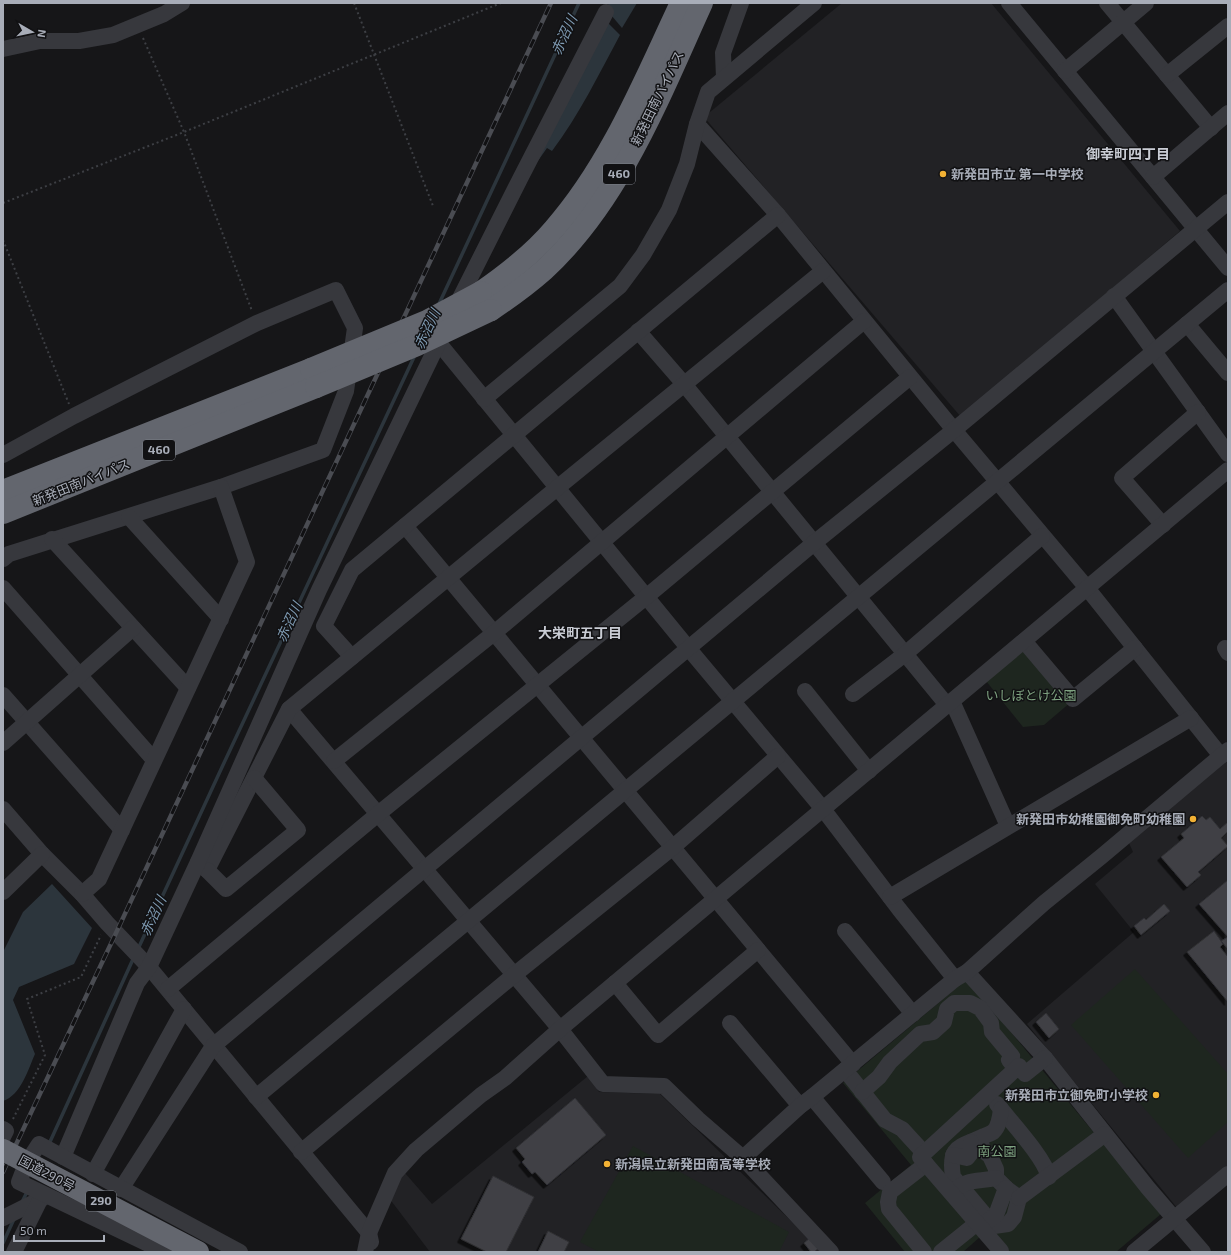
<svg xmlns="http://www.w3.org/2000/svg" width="1231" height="1255" font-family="'Exo 2','Noto Sans JP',sans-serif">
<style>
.built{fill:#222225}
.green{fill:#1e261f}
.water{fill:#2c353c}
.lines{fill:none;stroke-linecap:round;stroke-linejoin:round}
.stream{stroke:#2c353c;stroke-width:3.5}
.building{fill:#404145;stroke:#303034;filter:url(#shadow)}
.path{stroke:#3d3f44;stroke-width:2;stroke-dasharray:2 3;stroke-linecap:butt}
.minor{stroke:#37383d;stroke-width:16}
.highway{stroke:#63666e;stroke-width:22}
.rail-casing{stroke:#4a4c52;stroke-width:4.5}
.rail{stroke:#111113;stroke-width:3;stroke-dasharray:9;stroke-linecap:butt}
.highway-bridge{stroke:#63666e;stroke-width:22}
.poi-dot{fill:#f2b134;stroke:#111113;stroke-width:1.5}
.labels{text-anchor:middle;stroke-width:3;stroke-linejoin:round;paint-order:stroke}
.shield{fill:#111113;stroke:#7b7e86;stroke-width:1}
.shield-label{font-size:12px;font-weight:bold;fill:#a8adb8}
.street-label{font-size:13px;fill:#a8adb8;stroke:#111113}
.poi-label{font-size:13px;font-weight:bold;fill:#a8adb8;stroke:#111113;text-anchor:start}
.park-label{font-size:13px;fill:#7fa381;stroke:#111113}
.water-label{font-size:14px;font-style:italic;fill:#7f9bb3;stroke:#111113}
.neighbourhood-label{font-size:14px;font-weight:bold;fill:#c9ccd4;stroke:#111113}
</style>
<defs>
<filter id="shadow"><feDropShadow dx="-3.5" dy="3.5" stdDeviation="0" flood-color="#0009"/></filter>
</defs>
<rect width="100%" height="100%" fill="#161618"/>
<g class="built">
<polygon points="842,3 991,3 1180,231 961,417 704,117"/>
<polygon points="1228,759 1228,1166 1178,1209 1027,1024 1134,932 1095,884 1133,852 1129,843"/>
<polygon points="588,1076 599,1092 660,1094 823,1252 430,1252 389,1198 399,1180 405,1173 432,1204"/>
</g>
<g class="green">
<polygon points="1025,648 1071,702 1044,725 1023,727 986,681"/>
<polygon points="1135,969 1228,1074 1228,1122 1188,1158 1071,1025"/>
<polygon points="967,979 1161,1214 1116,1252 992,1252 980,1237 963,1252 905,1252 865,1203 911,1165 843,1083"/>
<polygon points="633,1146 789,1232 779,1252 599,1252 580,1242"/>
</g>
<g class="water">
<polygon points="609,3 637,3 622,28 606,9"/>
<path d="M 604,19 L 620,35 C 599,74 579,115 552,151 L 547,148 L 535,165 Z"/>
<path d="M 52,884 L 92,928 L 74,964 L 19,987 L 13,1000 L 35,1054 C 28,1070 21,1095 3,1101 L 3,952 L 23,912 Z"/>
</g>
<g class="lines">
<g class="stream">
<polyline points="438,306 579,3"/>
<polyline points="138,949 223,765 415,355"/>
<polyline points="49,1144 134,957"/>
<polyline points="22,1202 28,1190"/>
<polyline points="3,1243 14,1219"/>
</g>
</g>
<g class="building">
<polygon points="1202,816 1206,820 1210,817 1220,829 1228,822 1228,831 1221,838 1228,846 1198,872 1201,875 1187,887 1161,857 1184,838 1181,834"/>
<polygon points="1228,880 1228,949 1221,941 1228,937 1199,904"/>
<polygon points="1164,904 1170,911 1141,935 1134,926 1144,918 1146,920"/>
<polygon points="1214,931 1223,944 1220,947 1228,957 1228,1002 1187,952"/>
<polygon points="1046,1013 1059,1029 1049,1038 1036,1022"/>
<polygon points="575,1098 606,1135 547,1185 535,1172 532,1174 522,1162 525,1159 516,1148"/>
<polygon points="493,1176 534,1197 506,1252 487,1252 461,1239"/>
<polygon points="548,1231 569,1242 564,1252 538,1252"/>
<polygon points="811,1237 820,1247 814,1252 811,1252 804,1243"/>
</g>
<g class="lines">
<g class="path">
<polyline points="354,3 433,206"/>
<polyline points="143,38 184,132 252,311"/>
<polyline points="3,203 174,136 501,3"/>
<polyline points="3,240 69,404"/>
<polyline points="13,1119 45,1055 27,999 81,977 101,935"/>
</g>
<g class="minor">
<polyline points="1009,3 1228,268"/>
<polyline points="1107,3 1211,128"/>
<polyline points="3,49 40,41 79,41 113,35 164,14 182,3"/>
<polyline points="1065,71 1146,3"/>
<polyline points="1167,75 1228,26"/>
<polyline points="724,78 723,53 741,3"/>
<polyline points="697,124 778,215 954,430 1087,588 1221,756"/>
<polyline points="1153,177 1228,113"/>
<polyline points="1114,296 1228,454"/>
<polyline points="456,306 521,177 606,12"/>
<polyline points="1187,324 1228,373"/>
<polyline points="638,331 684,384 947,705"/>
<polyline points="438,342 689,649 823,809 899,909 955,979"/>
<polyline points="484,399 620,286 643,255 669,210 687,164 697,124 708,92 814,3"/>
<polyline points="3,455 74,416 257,323 336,290 355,328 346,391 323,450 221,487 9,554 3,559"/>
<polyline points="129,517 221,619"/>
<polyline points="1163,525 1122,478 1198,412"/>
<polyline points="405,526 853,1064"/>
<polyline points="52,539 188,688"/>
<polyline points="3,588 154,760"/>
<polyline points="1024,641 1073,699 1135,648"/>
<polyline points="1225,648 1228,653"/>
<polyline points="352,657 324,626 352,570 778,215"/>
<polyline points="805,691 869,771"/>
<polyline points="853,694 905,654 1042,536"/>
<polyline points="3,695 122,830"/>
<polyline points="952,701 1008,826"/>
<polyline points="289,709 560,1029 603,1084 664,1086 698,1119 743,1158 831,1252"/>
<polyline points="3,743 133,628"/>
<polyline points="334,761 494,633 864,321"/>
<polyline points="3,809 42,854 82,894 107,923 149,967 369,1233 371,1242"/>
<polyline points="198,862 207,870 289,709 557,488 823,271"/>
<polyline points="207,870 226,889 298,830 254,778"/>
<polyline points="3,892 42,854"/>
<polyline points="82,894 99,879 247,562 221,487"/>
<polyline points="890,897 1191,718"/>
<polyline points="845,931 913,1014"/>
<polyline points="967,972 1045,1058 1148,1188 1203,1252"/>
<polyline points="615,983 658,1035 758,950"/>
<polyline points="168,989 378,814 646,597 910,377"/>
<polyline points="730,1023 800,1106"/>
<polyline points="845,1070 885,1120 902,1129 924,1153"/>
<polyline points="862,1092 879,1077 890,1062 920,1034 933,1032 944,1022 947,1009 954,1003 970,1003 980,1008 991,1023 992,1032 1012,1056 1009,1060 1016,1069"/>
<polyline points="256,1097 1228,290"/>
<polyline points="812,1097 883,1182"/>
<path d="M 997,1104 C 1011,1122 1044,1157 1049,1177"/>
<polyline points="3,1129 6,1131 3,1137"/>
<path d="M 978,1139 L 985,1152 L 990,1156 L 996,1169 L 996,1178 L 1006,1188 L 1019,1198 L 1014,1217 L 1008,1224 L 994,1226 L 953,1177 C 948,1144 960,1148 984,1136 C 987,1135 990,1134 993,1132 C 999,1127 1000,1117 1001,1109"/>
<polyline points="301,1152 514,975 672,848 778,756"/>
<polyline points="953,1155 967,1158 971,1153 971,1142"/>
<polyline points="63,1157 137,983 149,967 198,862 319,590 445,329"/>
<polyline points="743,1158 800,1106 812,1097 955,979 967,972 1044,903 1102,856 1228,750"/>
<polyline points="93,1174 184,1009"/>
<polyline points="121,1189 213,1046 814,543 954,430 1228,202"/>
<path d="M 952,1192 C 968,1178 977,1182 996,1178"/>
<polyline points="1019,1198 1105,1134"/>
<polyline points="3,1218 43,1198"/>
<polyline points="989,1220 996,1215 1006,1188"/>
<polyline points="14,1252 40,1200"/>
<polyline points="165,1252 19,1182 26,1164 39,1144 240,1252"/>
<polyline points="365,1252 369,1233 395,1173 416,1150 481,1095 505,1078 560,1029 1228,470"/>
<polyline points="924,1252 889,1209 888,1202 890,1192 926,1164"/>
<polyline points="941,1252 977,1223"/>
<polyline points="1000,1252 1001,1251 920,1157 1019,1066 1025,1074 1045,1058"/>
<polyline points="1134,1252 1228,1174"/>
</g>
<g class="highway">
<path d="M 481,292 C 507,274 533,254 554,229 C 611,164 644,81 681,3"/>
<path d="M 491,310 C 509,298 527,285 544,270 C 620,200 660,95 702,3"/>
<polyline points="3,491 311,369"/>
<polyline points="3,513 316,387"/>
</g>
<defs>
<polyline id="rail" points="3,1172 116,933 551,3"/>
</defs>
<use href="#rail" class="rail-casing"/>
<use href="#rail" class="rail"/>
<g class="highway-bridge">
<polyline points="311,369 427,321 481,292"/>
<polyline points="316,387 417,345 491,310"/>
<polyline points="3,1150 198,1252"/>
</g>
</g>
<g class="poi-dot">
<circle cx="943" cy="174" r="4"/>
<circle cx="1193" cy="819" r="4"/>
<circle cx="1156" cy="1095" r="4"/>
<circle cx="607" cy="1164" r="4"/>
</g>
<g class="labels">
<g class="shield">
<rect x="603" y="164" width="32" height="20" rx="3"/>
<rect x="143" y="440" width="32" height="20" rx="3"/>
<rect x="86" y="1191" width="30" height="20" rx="3"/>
</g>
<g class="shield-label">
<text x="619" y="178">460</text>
<text x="159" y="454">460</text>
<text x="101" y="1205">290</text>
</g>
<g class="street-label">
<text transform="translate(657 98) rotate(-64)" y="5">新発田南バイパス</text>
<text transform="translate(81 482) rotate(-22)" y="5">新発田南バイパス</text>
<text transform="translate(47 1173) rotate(28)" y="5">国道290号</text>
</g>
<g class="poi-label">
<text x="951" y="179">新発田市立 第一中学校</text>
<text x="1185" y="824" text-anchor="end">新発田市幼稚園御免町幼稚園</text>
<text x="1148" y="1100" text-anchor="end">新発田市立御免町小学校</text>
<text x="615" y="1169">新潟県立新発田南高等学校</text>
</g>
<g class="park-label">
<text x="1031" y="700">いしぼとけ公園</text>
<text x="997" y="1156">南公園</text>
</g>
<g class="water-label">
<text transform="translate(564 35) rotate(-65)" y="5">赤沼川</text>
<text transform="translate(427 329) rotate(-65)" y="5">赤沼川</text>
<text transform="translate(289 622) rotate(-65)" y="5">赤沼川</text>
<text transform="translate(153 916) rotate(-65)" y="5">赤沼川</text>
</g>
<g class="neighbourhood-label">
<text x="1128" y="159">御幸町四丁目</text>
<text x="580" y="638">大栄町五丁目</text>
</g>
</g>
<rect width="1231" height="1255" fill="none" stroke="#a8adb8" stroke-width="8"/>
<g transform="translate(32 32) rotate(99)" stroke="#111113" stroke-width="3" paint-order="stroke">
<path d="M0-3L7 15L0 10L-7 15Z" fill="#a8adb8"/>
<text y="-6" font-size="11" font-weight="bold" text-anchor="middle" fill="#a8adb8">N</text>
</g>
<path d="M14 1235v6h90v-6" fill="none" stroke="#a8adb8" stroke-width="2"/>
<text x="20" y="1235" font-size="12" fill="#a8adb8" stroke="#111113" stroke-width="3" paint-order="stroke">50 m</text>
</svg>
